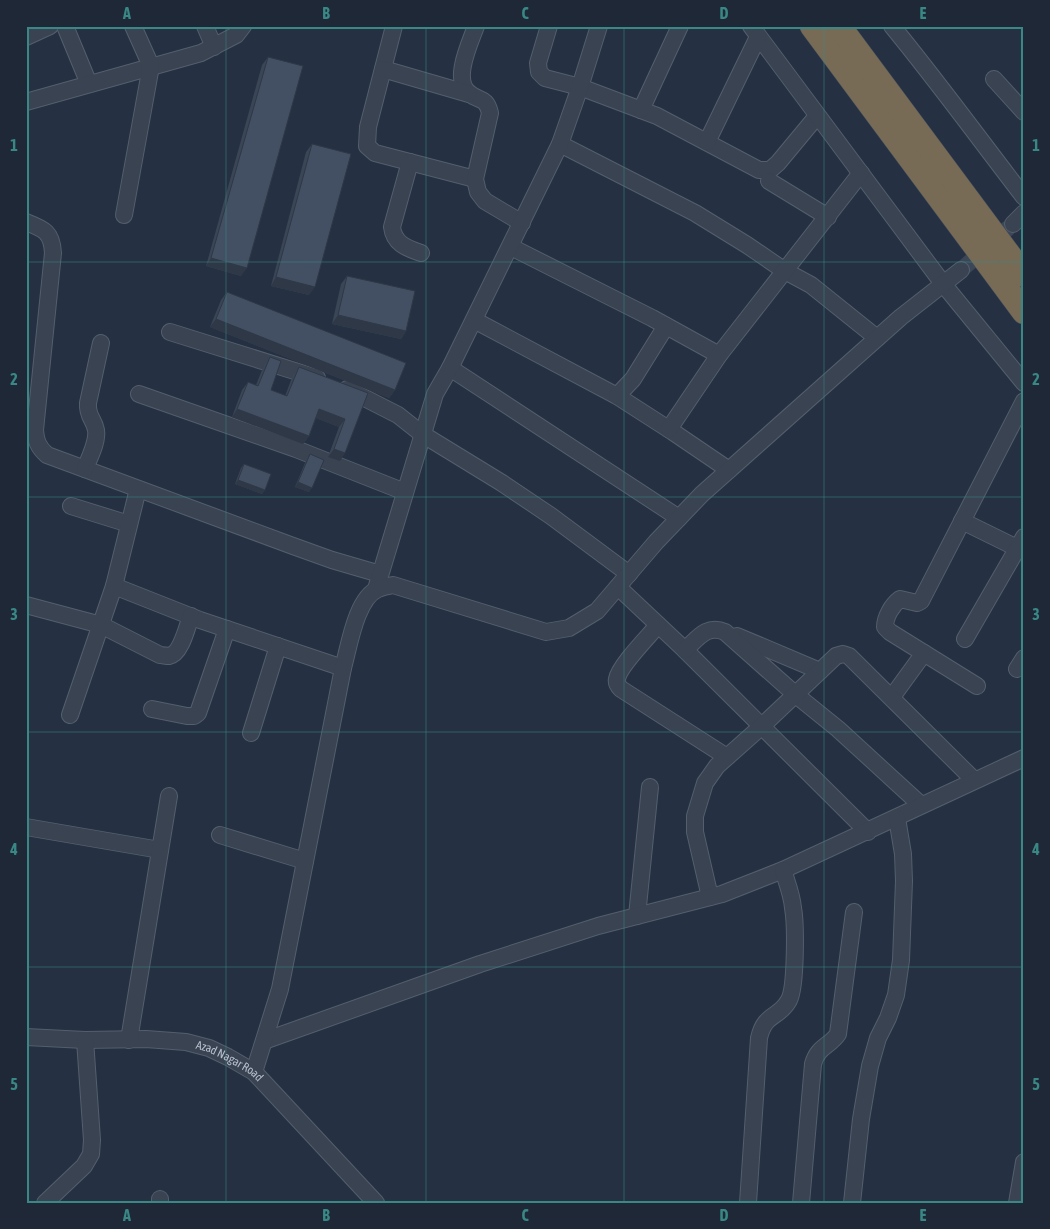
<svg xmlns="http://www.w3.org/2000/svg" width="1050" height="1229" font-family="'Asap Condensed',sans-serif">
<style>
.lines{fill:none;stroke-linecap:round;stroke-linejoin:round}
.minor-tunnel{stroke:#3b4657;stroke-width:16;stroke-dasharray:16 8;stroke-linecap:butt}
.minor-casing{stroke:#545e6c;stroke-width:18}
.highway-casing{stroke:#444e5c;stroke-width:25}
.minor{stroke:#394351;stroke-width:16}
.highway{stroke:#786b56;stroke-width:24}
.wall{fill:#3a4556}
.shaded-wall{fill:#2f3846}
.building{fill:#435064;stroke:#2f3846}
.grid{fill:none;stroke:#398886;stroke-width:1;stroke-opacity:0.55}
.labels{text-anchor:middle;stroke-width:5;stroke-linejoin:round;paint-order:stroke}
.street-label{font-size:12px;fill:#b6becc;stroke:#1e2837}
.neatline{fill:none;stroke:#398886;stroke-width:2}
.grid-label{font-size:16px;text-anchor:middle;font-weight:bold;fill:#398886}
</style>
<rect width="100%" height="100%" fill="#253142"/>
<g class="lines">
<polyline class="minor-tunnel" points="961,270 1013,224"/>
<defs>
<g id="minor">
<polyline points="65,26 89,84"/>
<polyline points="205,26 214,47"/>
<polyline points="394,26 368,127 367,146 375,153 475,179"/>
<path d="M 476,26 C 470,43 452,80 469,93 C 479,102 486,96 490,113 L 475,179 L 478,192 L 485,201 L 522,223"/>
<polyline points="549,26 538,63 539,72 545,78 580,87 657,116 759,170 770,170 778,163 817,116"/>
<polyline points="751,26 944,285 1024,383"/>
<path d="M 892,26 C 938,82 980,140 1024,197"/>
<polyline points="26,37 50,26"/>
<polyline points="383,69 469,94"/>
<polyline points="994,79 1024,112"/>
<polyline points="26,102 201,53 236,35 243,26"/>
<polyline points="641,110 680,26"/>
<polyline points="707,142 758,37"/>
<polyline points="560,144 695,213 747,245 785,271 811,285 877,338"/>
<path d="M 410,162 L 392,227 C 394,244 407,248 421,253"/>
<polyline points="769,181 828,217"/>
<polyline points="124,215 151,66 133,26"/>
<path d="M 26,222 C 44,229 52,232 53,253 L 35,430 C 36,441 38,447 47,455 L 293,546 L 332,560 L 380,574"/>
<polyline points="1013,224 1024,213"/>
<polyline points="511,247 652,318 719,355"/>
<polyline points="474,320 617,396 673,432 729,470"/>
<polyline points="170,332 317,378"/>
<polyline points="450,368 679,518"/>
<polyline points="347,389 398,415 422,434 502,483 551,516 629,574"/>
<polyline points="139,394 296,449 405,492"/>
<polyline points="617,396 633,379 666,326"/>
<polyline points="669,429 719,355 861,173"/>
<path d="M 85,469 C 89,458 98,442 96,430 C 94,419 87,417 88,403 L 101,343"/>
<polyline points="71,506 129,524"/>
<polyline points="962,521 1017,548"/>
<polyline points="114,586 200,620 343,668"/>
<polyline points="618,587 685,650 868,832"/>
<polyline points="376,589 435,394 450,368 560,144 580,87 599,26"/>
<path d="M 26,605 L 101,625 L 160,655 C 163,655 166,656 169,656 C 181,654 187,627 191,616"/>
<path d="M 658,625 C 649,636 619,666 617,679 C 616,683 618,686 621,689 L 727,757"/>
<polyline points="737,636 820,671"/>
<polyline points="965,639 1024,537"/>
<path d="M 685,650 C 698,638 707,624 725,632 L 796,695 L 838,729 L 921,805"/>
<polyline points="1017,669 1024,658"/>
<path d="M 977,686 L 890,632 L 885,627 C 885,617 892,605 900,599 L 917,603 L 921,601 L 1024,401"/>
<polyline points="892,697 924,653"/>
<polyline points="152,709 187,716 194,716 198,713 227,629"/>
<polyline points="70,715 114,586 138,489"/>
<polyline points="251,733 278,646"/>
<polyline points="26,827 160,850"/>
<polyline points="220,835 305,861"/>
<polyline points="710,897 695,832 695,816 705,783 717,766 762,726 836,656 843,654 849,656 974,780"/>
<polyline points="637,916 650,787"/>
<path id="s1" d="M 26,1037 L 85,1040 L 146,1039 L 186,1042 L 209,1048 L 228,1057 L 254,1072 L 376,1203"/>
<polyline points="129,1040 169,796"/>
<polyline points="264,1041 480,964 598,926 722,894 783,870 1024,758"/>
<path d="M 254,1072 L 280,989 L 343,668 C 349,647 356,598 378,589 C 383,587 388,586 393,585 L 546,632 L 569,628 L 597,611 L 656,542 L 702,494 L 901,317 L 961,270"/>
<polyline points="160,1199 160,1203"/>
<polyline points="45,1203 84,1166 91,1154 92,1140 85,1040"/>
<path d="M 748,1203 L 759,1038 C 765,1012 779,1019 789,1000 C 796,987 796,924 793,908 C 792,895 787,883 783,870"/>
<path d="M 801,1203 L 813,1064 C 818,1046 829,1047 838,1034 L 854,912"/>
<polyline points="852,1203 861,1119 870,1066 878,1038 888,1018 896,995 901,960 904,881 903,854 897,818"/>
<polyline points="1017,1203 1024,1162"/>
</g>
<g id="highway">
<polyline points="812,26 1024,312"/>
<polyline points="839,26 1024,275"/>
</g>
</defs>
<use href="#minor" class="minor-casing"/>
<use href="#highway" class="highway-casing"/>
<use href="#minor" class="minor"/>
<use href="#highway" class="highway"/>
</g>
<g class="wall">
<polygon points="268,57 241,276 206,266 262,65"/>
<polygon points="312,144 309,295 271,286 306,152"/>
<polygon points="347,276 406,331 401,339 332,324 341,284"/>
<polygon points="227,292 395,390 389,398 210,327 221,300"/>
<polygon points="270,357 271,390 285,396 293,375 299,367 368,393 340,461 328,457 339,427 316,418 309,436 303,444 232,417 242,390 248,382 256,385 264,365"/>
<polygon points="310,454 309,492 295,487 307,458"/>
<polygon points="244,464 265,490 262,494 235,484 241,468"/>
</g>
<g class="shaded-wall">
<polygon points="211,258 247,268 241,276 206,266"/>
<polygon points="276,277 315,287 309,295 271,286"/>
<polygon points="338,315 406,331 401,339 332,324"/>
<polygon points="216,319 395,390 389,398 210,327"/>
<polygon points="237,409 309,436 303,444 232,417"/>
<polygon points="319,409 345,419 339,427 313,417"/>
<polygon points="334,449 345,453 340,461 328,457"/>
<polygon points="238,480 265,490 262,494 235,484"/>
<polygon points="298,482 312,488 309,492 295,487"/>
</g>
<g class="building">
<polygon points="268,57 303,66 247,268 211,258"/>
<polygon points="312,144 351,154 315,287 276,277"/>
<polygon points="347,276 415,291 406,331 338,315"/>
<polygon points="227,292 406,363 395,390 216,319"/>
<polygon points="270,357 281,361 271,390 287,396 299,367 368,393 345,453 334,449 345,419 319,409 309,436 237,409 248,382 258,386"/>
<polygon points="310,454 324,460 312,488 298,482"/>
<polygon points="244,464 271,474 265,490 238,480"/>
</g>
<path class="grid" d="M 226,26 L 226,1203M 426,26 L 426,1203M 624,26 L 624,1203M 824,26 L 824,1203M 26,262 L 1024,262M 26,497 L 1024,497M 26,732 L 1024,732M 26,967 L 1024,967"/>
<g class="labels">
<g class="street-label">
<text dy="4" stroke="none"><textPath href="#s1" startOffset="208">Azad Nagar Road</textPath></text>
</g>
</g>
<rect width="1050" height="1229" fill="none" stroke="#1e2837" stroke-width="55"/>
<rect x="28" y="28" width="994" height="1174" class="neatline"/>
<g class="grid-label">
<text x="127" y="19">A</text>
<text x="326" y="19">B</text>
<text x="525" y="19">C</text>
<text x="724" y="19">D</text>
<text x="923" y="19">E</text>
<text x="14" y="151">1</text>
<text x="1036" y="151">1</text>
<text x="14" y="385">2</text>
<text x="1036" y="385">2</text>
<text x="14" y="620">3</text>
<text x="1036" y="620">3</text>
<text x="14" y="855">4</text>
<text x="1036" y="855">4</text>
<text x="14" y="1090">5</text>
<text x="1036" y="1090">5</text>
<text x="127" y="1221">A</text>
<text x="326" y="1221">B</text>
<text x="525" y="1221">C</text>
<text x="724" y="1221">D</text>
<text x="923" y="1221">E</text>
</g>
</svg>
